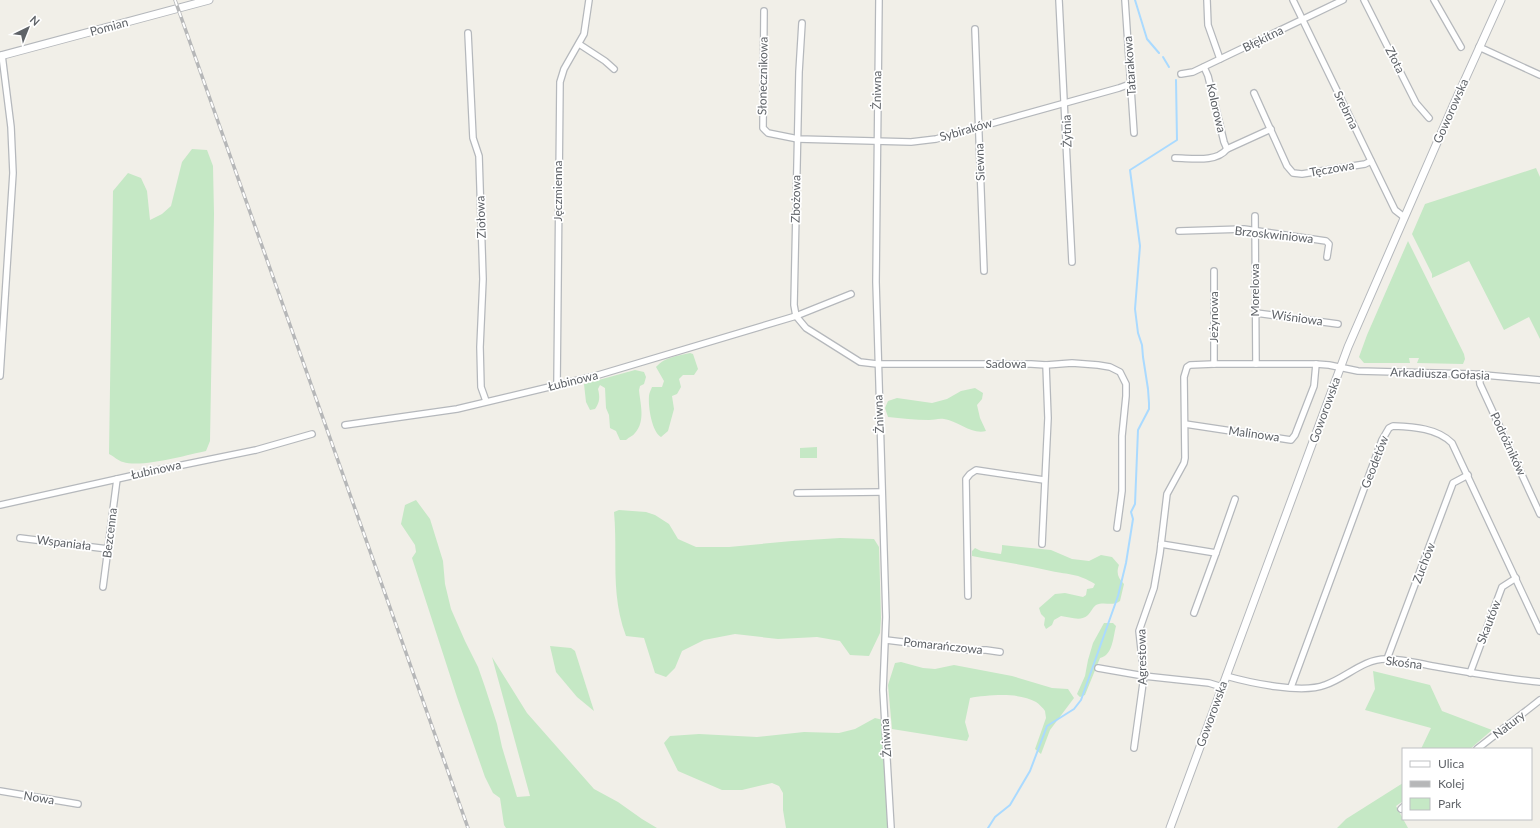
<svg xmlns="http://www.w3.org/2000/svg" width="1540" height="828" font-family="Lato,sans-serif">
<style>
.green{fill:#c5e8c5}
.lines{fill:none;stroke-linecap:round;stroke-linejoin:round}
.stream{stroke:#aadaff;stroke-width:2}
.minor-casing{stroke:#b5b8bc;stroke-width:8}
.tertiary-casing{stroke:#b5b8bc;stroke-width:9}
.minor{stroke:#fff;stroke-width:5.5}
.tertiary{stroke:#fff;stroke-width:7}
.rail-casing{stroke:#b6b7b8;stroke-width:3.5}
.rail{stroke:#fff;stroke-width:2;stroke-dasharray:6;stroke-linecap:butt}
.labels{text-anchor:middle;stroke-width:3.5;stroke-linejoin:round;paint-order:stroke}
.street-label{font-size:12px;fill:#5f6368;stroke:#fff}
</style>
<rect width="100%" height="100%" fill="#f1efe8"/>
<g class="green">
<path d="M 192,149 L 207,150 L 213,166 L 214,214 L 210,441 L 206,451 C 187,455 141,468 123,462 C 118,461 114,456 109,454 L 113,191 L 128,173 L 141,178 L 147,191 L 150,220 L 162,214 L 171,206 L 182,162 Z"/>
<polygon points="1536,168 1540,177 1540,339 1529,317 1504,330 1469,261 1432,278 1432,274 1412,234 1425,204"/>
<polygon points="1408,241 1464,354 1465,359 1463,364 1417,363 1419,358 1409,358 1410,363 1364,363 1359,357 1367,335"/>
<path d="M 690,353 L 693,354 L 698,369 L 694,375 L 683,375 L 679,379 L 681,387 L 677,394 L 672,396 L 674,409 L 668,431 L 661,437 C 652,432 648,407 649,396 C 649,393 651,390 652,387 L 662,387 L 664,381 L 656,367 C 664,357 678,356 690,353 Z"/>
<path d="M 635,370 L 644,372 L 646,377 L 644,384 L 640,386 L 639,390 C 640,403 646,421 635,433 C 633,436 629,437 626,440 L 620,440 L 616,431 L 610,428 L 609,415 L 606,408 L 605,388 L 600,385 L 598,389 C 600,397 600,402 595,409 L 590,410 L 586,402 L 584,384 Z"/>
<path d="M 975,388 L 983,393 L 982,399 L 977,405 L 980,418 L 986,431 C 972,435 958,421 944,419 C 939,418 934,420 929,420 C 915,420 901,418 888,417 L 885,408 L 888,401 L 897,398 L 932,403 L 947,399 L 961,391 Z"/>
<polygon points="817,447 817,458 800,458 800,448"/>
<polygon points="416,500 430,519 443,561 445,584 451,609 465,641 478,667 485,687 497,724 502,747 517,797 530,796 492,657 527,713 594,789 618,802 642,819 657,828 506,828 504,825 500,798 493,793 485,777 457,697 412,558 416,552 415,545 401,524 405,505"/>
<path d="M 619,510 L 646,512 L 655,515 L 669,524 L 678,539 L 696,547 L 729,547 L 792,541 L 840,538 L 874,539 L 879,547 L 881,618 L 880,633 L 869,656 L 850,655 L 840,641 L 817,637 L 778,639 L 735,634 L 704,640 L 682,651 L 675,668 L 666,677 L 655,673 L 644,638 L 626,636 C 610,593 618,556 614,512 Z"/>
<path d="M 1002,545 L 1051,550 L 1072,559 L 1089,561 L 1101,555 L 1112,557 L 1119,565 C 1116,573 1118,578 1124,584 L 1120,601 C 1112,607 1105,601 1096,605 C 1093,607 1091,612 1088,615 C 1081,622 1070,617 1061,616 L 1054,620 L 1052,625 L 1046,629 L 1044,625 L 1045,618 L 1041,614 L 1039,608 L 1055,594 L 1065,593 L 1083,597 L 1086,595 L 1087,589 L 1093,588 L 1095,584 C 1077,573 1070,575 1051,571 C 1025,565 998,561 972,556 L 972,551 L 975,548 L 981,551 L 1001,554 L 1002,549 Z"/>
<path d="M 1104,623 L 1113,623 L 1116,626 C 1113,637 1113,655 1100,658 L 1085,695 L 1080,697 L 1077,694 L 1085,676 L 1088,660 L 1093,643 Z"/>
<polygon points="550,646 571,648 575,651 594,711 577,697 556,672"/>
<path d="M 901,662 L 923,668 L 935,669 L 954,665 L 1012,676 L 1052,688 L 1068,689 L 1074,698 L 1050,730 L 1041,754 L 1035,749 L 1046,718 L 1045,711 C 1043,708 1039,704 1036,702 C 1020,692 988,695 970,698 L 965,722 L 969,736 L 967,741 L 892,729 L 888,685 L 895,663 Z"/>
<polygon points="1373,671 1430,685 1442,711 1492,730 1470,749 1421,749 1431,728 1365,710 1375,689"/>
<polygon points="875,718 883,720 885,757 888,828 786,828 783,810 783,793 779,786 772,783 742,790 722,790 678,771 664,743 670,736 699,734 757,737 804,732 839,733 855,729"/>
<polygon points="1403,783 1403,801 1396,806 1408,828 1337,828 1346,819"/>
</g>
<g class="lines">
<g class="stream">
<polyline points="1135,0 1147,39 1159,53"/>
<polyline points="1163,57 1169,67"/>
<polyline points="988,828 995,817 1010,805 1030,771 1047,726 1074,709 1081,700 1118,596 1126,563 1133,519 1131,512 1135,504 1138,430 1149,409 1149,403 1148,389 1143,357 1142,345 1138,333 1135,309 1140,246 1130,170 1177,140 1176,80"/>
</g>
<defs>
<g id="minor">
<polyline points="879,0 876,282 886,617 883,690 891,828"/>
<polyline points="1059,0 1072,262"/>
<polyline points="1125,0 1134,133"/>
<polyline points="1207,0 1208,25 1220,59"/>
<polyline points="1293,0 1395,210 1404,217"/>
<polyline points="1364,0 1416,103 1429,118"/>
<polyline points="1434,0 1461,47"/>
<polyline points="764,11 763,128 768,133 798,139 911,142 936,139 1119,88 1130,84"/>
<polyline points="802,23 799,72 794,305 796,316 851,294"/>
<polyline points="975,29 984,271"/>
<polyline points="468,33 473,138 479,156 483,279 480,347 481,387 486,401"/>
<polyline points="579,44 605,61 614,69"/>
<polyline points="1479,47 1540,75"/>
<polyline points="1204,67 1208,76 1224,142 1227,149"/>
<polyline points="1181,74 1193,72 1343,0"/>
<polyline points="1254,93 1287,166 1293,173 1302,174 1365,164 1371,161"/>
<path d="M 1175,158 C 1191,158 1216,163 1227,149 L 1271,129"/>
<polyline points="1255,216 1256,364"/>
<polyline points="1179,231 1244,229 1326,241 1329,244 1327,257"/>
<polyline points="1214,271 1214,364"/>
<polyline points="1256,313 1338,324"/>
<polyline points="1479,374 1480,384 1540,514"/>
<polyline points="0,376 13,173 11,127 2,55"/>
<polyline points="557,385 560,82 564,69 584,34 589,0"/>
<polyline points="1185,424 1291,440 1295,435 1314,386 1316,364"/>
<polyline points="345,425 457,409 595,376 796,316 806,328 860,362 877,364 1031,364 1046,365 1072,363 1098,365 1110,367 1120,372 1126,384 1126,396 1122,436 1122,491 1117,528"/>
<polyline points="797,493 882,492"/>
<polyline points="0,505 153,471 256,450 312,434"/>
<polyline points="20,538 108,549"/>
<polyline points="1042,544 1048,418 1046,365"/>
<polyline points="1161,544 1216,553 1235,499"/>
<polyline points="103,587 117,479"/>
<polyline points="968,596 966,479 970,474 976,470 1044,480"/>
<polyline points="1194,613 1216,553"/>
<polyline points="886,640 968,650 986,650 1000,652"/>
<polyline points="1387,659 1453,483 1468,475"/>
<polyline points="1098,668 1144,676 1209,683 1222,687"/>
<polyline points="1470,673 1502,587 1516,578"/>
<path d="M 1226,676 C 1251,683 1302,694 1325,685 C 1346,678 1363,659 1386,659 C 1403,659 1421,664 1438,667 C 1472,673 1506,679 1540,682"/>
<path d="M 1291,687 L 1382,440 L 1389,428 L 1393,426 C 1414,427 1437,428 1452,443 L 1540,631"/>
<polyline points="1134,748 1144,676 1139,631 1154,588 1160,553 1167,494 1184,463 1185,458 1184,377 1187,367 1190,365 1214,364 1316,364 1329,365 1358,371 1473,374 1540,380"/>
<polyline points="1477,749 1540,700"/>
<polyline points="0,791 78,804"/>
<polyline points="1401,809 1403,807"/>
</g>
<g id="tertiary">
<polyline points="0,56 209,0"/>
<polyline points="1170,828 1348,347 1453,106 1501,0"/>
</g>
</defs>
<use href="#minor" class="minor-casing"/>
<use href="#tertiary" class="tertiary-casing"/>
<use href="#minor" class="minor"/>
<use href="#tertiary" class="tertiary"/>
<defs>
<polyline id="rail" points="175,0 468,828"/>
</defs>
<use href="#rail" class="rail-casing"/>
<use href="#rail" class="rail"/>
</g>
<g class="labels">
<g class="street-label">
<text transform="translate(109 27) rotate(-15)" y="4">Pomian</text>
<text transform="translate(1263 39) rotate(-26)" y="4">Błękitna</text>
<text transform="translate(1395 60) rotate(63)" y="4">Złota</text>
<text transform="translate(1130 66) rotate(-94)" y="4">Tatarakowa</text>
<text transform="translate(763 76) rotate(-89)" y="4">Słonecznikowa</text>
<text transform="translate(877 90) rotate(-89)" y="4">Żniwna</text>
<text transform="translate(1216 108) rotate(77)" y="4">Kolorowa</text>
<text transform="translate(1346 110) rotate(64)" y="4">Srebrna</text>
<text transform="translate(1451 111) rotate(-66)" y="4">Goworowska</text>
<text transform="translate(966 130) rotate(-16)" y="4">Sybiraków</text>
<text transform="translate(1067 131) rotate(-92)" y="4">Żytnia</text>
<text transform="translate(980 162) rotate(-92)" y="4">Siewna</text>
<text transform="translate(1332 169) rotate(-10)" y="4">Tęczowa</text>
<text transform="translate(558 191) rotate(-90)" y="4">Jęczmienna</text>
<text transform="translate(796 199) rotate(-89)" y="4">Zbożowa</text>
<text transform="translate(481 217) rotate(-92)" y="4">Ziołowa</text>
<text transform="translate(1274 235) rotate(6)" y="4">Brzoskwiniowa</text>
<text transform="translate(1255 290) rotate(-90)" y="4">Morelowa</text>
<text transform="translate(1214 317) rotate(-90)" y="4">Jeżynowa</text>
<text transform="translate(1297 318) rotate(8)" y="4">Wiśniowa</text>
<text x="1006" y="368">Sadowa</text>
<text transform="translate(1440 374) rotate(2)" y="4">Arkadiusza Gołasia</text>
<text transform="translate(573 381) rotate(-14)" y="4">Łubinowa</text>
<text transform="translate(1325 410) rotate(-70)" y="4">Goworowska</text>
<text transform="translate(879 414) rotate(-92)" y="4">Żniwna</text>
<text transform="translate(1254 434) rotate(8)" y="4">Malinowa</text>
<text transform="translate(1508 444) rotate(65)" y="4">Podróżników</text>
<text transform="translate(1375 462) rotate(-69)" y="4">Geodetów</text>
<text transform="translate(156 470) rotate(-12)" y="4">Łubinowa</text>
<text transform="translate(110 533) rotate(-83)" y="4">Bezcenna</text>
<text transform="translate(64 543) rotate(7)" y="4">Wspaniała</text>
<text transform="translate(1424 563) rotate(-69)" y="4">Zuchów</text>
<text transform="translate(1489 622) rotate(-69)" y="4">Skautów</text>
<text transform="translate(943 646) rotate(6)" y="4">Pomarańczowa</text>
<text transform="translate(1142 657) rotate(-91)" y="4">Agrestowa</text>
<text transform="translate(1404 663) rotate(7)" y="4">Skośna</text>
<text transform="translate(1212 714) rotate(-70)" y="4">Goworowska</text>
<text transform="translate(1509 725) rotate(-38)" y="4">Natury</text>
<text transform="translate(886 738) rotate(-94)" y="4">Żniwna</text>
<text transform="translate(39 798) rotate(9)" y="4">Nowa</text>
</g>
</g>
<rect x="1402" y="748" width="130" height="72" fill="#ffffff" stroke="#bfc1c3"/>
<rect x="1410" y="761" width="20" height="6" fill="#ffffff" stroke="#bfc1c3"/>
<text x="1438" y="768" font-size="12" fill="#5f6368">Ulica</text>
<rect x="1410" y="781" width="20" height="6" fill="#b6b7b8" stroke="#bfc1c3"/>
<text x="1438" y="788" font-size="12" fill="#5f6368">Kolej</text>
<rect x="1410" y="798" width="20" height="12" fill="#c5e8c5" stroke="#bfc1c3"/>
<text x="1438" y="808" font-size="12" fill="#5f6368">Park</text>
<g transform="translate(28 28) rotate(43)" stroke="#ffffff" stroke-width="3" paint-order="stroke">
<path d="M0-3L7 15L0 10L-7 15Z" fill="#5f6368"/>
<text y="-6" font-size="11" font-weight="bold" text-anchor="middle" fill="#5f6368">N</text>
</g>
</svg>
